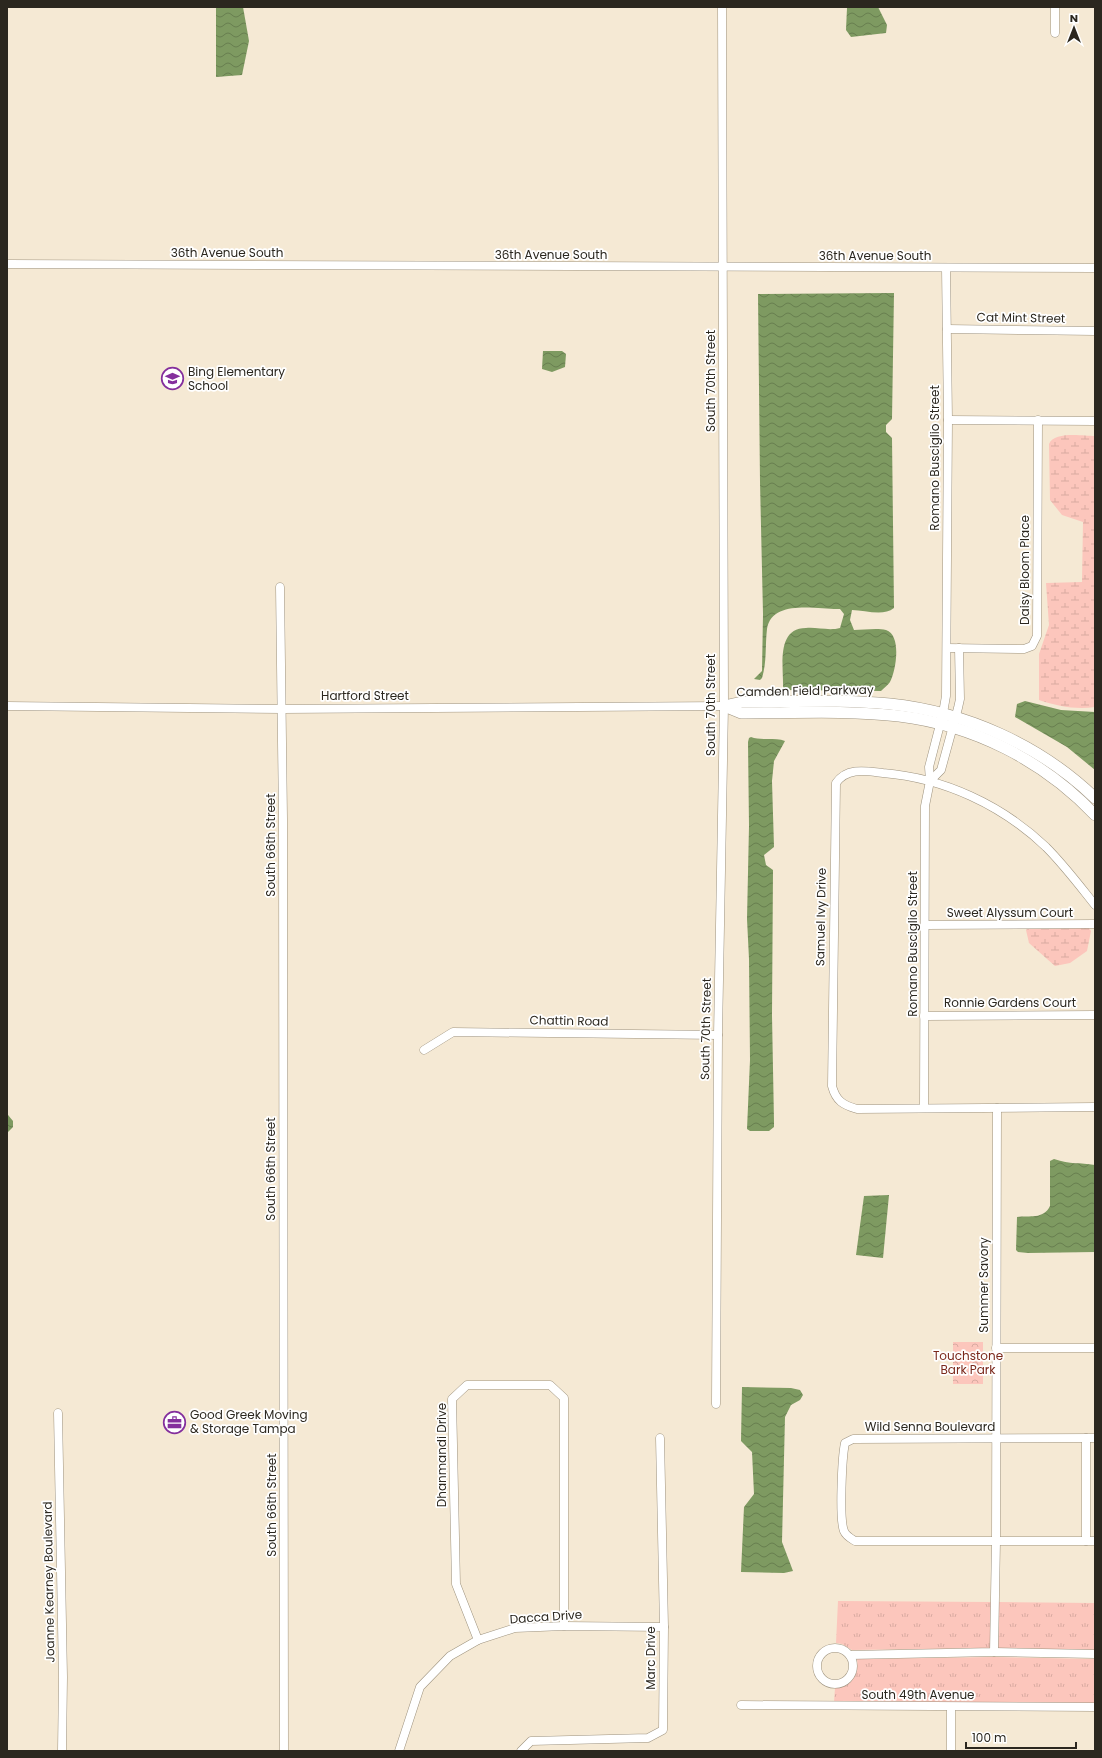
<svg xmlns="http://www.w3.org/2000/svg" width="1102" height="1758" font-family="Poppins,sans-serif">
<style>
.grass{fill:url(#grass-tufts)}
.wetland{fill:url(#wetland-marsh)}
.park{fill:url(#park-crowns)}
.water{fill:url(#water-waves)}
.lines{fill:none;stroke-linecap:round;stroke-linejoin:round}
.street-casing{stroke:#9e937f;stroke-width:9}
.secondary-casing{stroke:#9e937f;stroke-width:12}
.street{stroke:#fff;stroke-width:8}
.secondary{stroke:#fff;stroke-width:11}
.labels{text-anchor:middle;stroke-width:3.5;stroke-linejoin:round;paint-order:stroke}
.street-label{font-size:12px;fill:#2b271f;stroke:#fff}
.poi-label{font-size:12px;fill:#2b271f;stroke:#fff;text-anchor:start}
.park-label{font-size:12px;fill:#7b291c;stroke:#fff}
</style>
<defs>
<pattern id="grass-tufts" width="24" height="20" patternUnits="userSpaceOnUse"><rect width="24" height="20" fill="#fcc6bc"/><path d="M3 7l-1-3M5 7V3M7 7l1-3M15 17l-1-3M17 17v-4M19 17l1-3" fill="none" stroke="#d8aaa1"/></pattern>
<pattern id="wetland-marsh" width="20" height="14" patternUnits="userSpaceOnUse"><rect width="20" height="14" fill="#fcc6bc"/><path d="M1 5h8M5 5V1M11 12h8M15 12V8" fill="none" stroke="#d8aaa1"/></pattern>
<pattern id="park-crowns" width="20" height="18" patternUnits="userSpaceOnUse"><rect width="20" height="18" fill="#fcc6bc"/><path d="M2 6a3 3 0 1 1 6 0M12 15a3 3 0 1 1 6 0" fill="none" stroke="#d8aaa1"/></pattern>
<pattern id="water-waves" width="16" height="10" patternUnits="userSpaceOnUse"><rect width="16" height="10" fill="#7e9a61"/><path d="M0 5q4-4 8 0t8 0" fill="none" stroke="#677e4f"/></pattern>
</defs>
<rect width="100%" height="100%" fill="#f5e9d4"/>
<g class="grass">
<polygon points="838,1601 991,1602 990,1648 852,1650 842,1644 836,1643"/>
<polygon points="999,1602 1095,1603 1095,1650 998,1648"/>
<path d="M 994,1657 L 1095,1659 L 1095,1703 L 834,1702 L 835,1688 C 852,1687 859,1674 857,1659 Z"/>
</g>
<g class="wetland">
<path d="M 1095,436 L 1095,707 C 1076,710 1057,706 1039,700 L 1039,654 L 1049,625 L 1046,583 L 1082,582 L 1083,522 L 1062,515 L 1050,500 L 1049,444 C 1054,431 1083,436 1095,436 Z"/>
<polygon points="1089,928 1091,931 1087,951 1070,963 1055,966 1029,943 1026,930 1027,929"/>
</g>
<rect class="park" x="953" y="1342" width="30" height="42"/>
<g class="water">
<polygon points="216,7 243,7 249,41 242,75 216,77"/>
<polygon points="849,7 878,7 887,25 886,33 851,37 846,30 847,8"/>
<path d="M 894,293 L 892,419 L 886,425 L 886,432 L 892,438 L 894,608 C 883,617 865,610 852,610 L 850,620 L 854,630 C 863,630 877,628 886,630 C 902,635 896,671 890,682 C 888,685 884,688 881,691 L 783,690 C 784,669 775,628 806,628 C 817,627 829,631 840,628 L 844,614 L 840,609 C 820,610 772,598 767,629 C 765,646 767,662 762,678 L 760,680 L 754,679 L 762,671 L 763,614 L 760,482 L 758,294 Z"/>
<polygon points="543,351 562,351 566,354 565,367 552,372 542,369"/>
<polygon points="1025,701 1061,710 1095,712 1095,770 1067,747 1015,717 1017,704"/>
<path d="M 751,737 C 761,741 775,737 785,741 L 774,761 L 772,781 L 774,847 L 764,855 L 766,865 L 773,870 L 772,1015 L 774,1122 L 774,1127 L 769,1131 L 750,1131 L 747,1129 L 750,1060 L 749,959 L 747,919 L 749,826 L 748,742 L 749,738 Z"/>
<polygon points="7,1094 8,1115 13,1121 13,1127 7,1133"/>
<path d="M 1054,1159 C 1071,1165 1079,1162 1095,1165 L 1095,1252 L 1028,1253 L 1018,1252 L 1016,1250 L 1017,1217 C 1030,1215 1043,1220 1050,1206 L 1050,1161 Z"/>
<polygon points="889,1195 883,1258 856,1255 864,1196"/>
<polygon points="742,1387 791,1388 800,1390 803,1395 800,1400 791,1405 785,1417 782,1542 793,1571 784,1573 741,1572 744,1507 754,1494 752,1452 741,1441"/>
</g>
<g class="lines">
<defs>
<g id="street">
<polyline points="1055,33 1055,7"/>
<polyline points="7,264 1095,268"/>
<polyline points="947,329 1095,331"/>
<polyline points="948,420 1095,421"/>
<polyline points="280,587 283,819 284,1751"/>
<polyline points="947,648 1024,649 1032,646 1037,636 1038,420"/>
<polyline points="7,706 282,709 724,706"/>
<polyline points="930,781 941,770 958,708 960,699 959,648"/>
<path d="M 1095,905 C 1079,885 1064,865 1046,847 C 1002,805 944,778 883,773 C 866,771 847,767 836,783 L 832,1086 C 836,1101 843,1105 857,1109 L 1095,1107"/>
<polyline points="925,925 1095,924"/>
<polyline points="924,1016 1095,1015"/>
<polyline points="424,1050 453,1032 718,1035"/>
<polyline points="924,1108 925,806 930,781 929,767 943,713 946,696 948,420 946,268"/>
<polyline points="996,1348 1095,1348"/>
<polyline points="716,1404 718,1035 724,706 722,7"/>
<polyline points="58,1413 63,1677 62,1751"/>
<path d="M 1095,1438 L 853,1439 L 845,1443 C 842,1457 839,1519 844,1531 C 846,1536 850,1538 855,1541 L 1095,1541"/>
<polyline points="1086,1541 1086,1438"/>
<polyline points="478,1640 456,1584 452,1399 467,1385 550,1385 564,1398 564,1626"/>
<circle cx="835" cy="1666" r="18"/>
<polyline points="994,1652 1095,1654"/>
<polyline points="850,1655 994,1652 996,1541 997,1108"/>
<polyline points="741,1705 1095,1707"/>
<polyline points="951,1707 951,1751"/>
<polyline points="399,1751 420,1687 450,1656 478,1640 515,1628 564,1626 664,1627"/>
<polyline points="521,1751 531,1741 648,1738 663,1730 664,1627 660,1438"/>
</g>
<g id="secondary">
<path d="M 724,706 L 741,713 C 793,713 847,710 899,716 C 973,725 1043,760 1095,815"/>
<path d="M 724,706 L 742,702 C 791,702 842,699 890,704 C 966,712 1040,745 1095,798"/>
</g>
</defs>
<use href="#street" class="street-casing"/>
<use href="#secondary" class="secondary-casing"/>
<use href="#street" class="street"/>
<use href="#secondary" class="secondary"/>
</g>
<defs>
<symbol id="school-ring" viewBox="-11 -11 22 22"><circle r="9.5" fill="#fff" stroke="#842f9d" stroke-width="1.5"/><path d="M0-5L7-2L0 1L-7-2ZM-4 1L0 2.5L4 1V4Q0 6-4 4Z" fill="#842f9d"/></symbol>
<symbol id="office-ring" viewBox="-11 -11 22 22"><circle r="9.5" fill="#fff" stroke="#842f9d" stroke-width="1.5"/><path d="M-6-3h4V-5.5h4V-3h4V5H-6ZM-1-4.5V-3h2v-1.5ZM-6 0V1H6V0Z" fill="#842f9d"/></symbol>
</defs>
<g fill-rule="evenodd">
<use href="#school-ring" x="160" y="366" width="25" height="25"/>
<use href="#office-ring" x="162" y="1410" width="25" height="25"/>
</g>
<g class="labels">
<g class="street-label">
<text x="227" y="257">36th Avenue South</text>
<text x="551" y="259">36th Avenue South</text>
<text x="875" y="260">36th Avenue South</text>
<text transform="translate(1021 318) rotate(1)" y="4">Cat Mint Street</text>
<text transform="translate(711 381) rotate(-90)" y="4">South 70th Street</text>
<text transform="translate(935 458) rotate(-90)" y="4">Romano Busciglio Street</text>
<text transform="translate(1025 570) rotate(-90)" y="4">Daisy Bloom Place</text>
<text transform="translate(805 691) rotate(-1)" y="4">Camden Field Parkway</text>
<text x="365" y="700">Hartford Street</text>
<text transform="translate(711 705) rotate(-90)" y="4">South 70th Street</text>
<text transform="translate(271 845) rotate(-90)" y="4">South 66th Street</text>
<text x="1010" y="917">Sweet Alyssum Court</text>
<text transform="translate(821 917) rotate(-89)" y="4">Samuel Ivy Drive</text>
<text transform="translate(913 944) rotate(-90)" y="4">Romano Busciglio Street</text>
<text x="1010" y="1007">Ronnie Gardens Court</text>
<text transform="translate(569 1021) rotate(1)" y="4">Chattin Road</text>
<text transform="translate(706 1029) rotate(-89)" y="4">South 70th Street</text>
<text transform="translate(271 1169) rotate(-90)" y="4">South 66th Street</text>
<text transform="translate(984 1285) rotate(-90)" y="4">Summer Savory</text>
<text x="930" y="1431">Wild Senna Boulevard</text>
<text transform="translate(442 1455) rotate(-90)" y="4">Dhanmandi Drive</text>
<text transform="translate(272 1505) rotate(-90)" y="4">South 66th Street</text>
<text transform="translate(49 1582) rotate(-91)" y="4">Joanne Kearney Boulevard</text>
<text transform="translate(546 1617) rotate(-4)" y="4">Dacca Drive</text>
<text transform="translate(651 1658) rotate(-90)" y="4">Marc Drive</text>
<text x="918" y="1699">South 49th Avenue</text>
</g>
<g class="poi-label">
<text x="188" y="376">Bing Elementary<tspan x="188" dy="14">School</tspan></text>
<text x="190" y="1419">Good Greek Moving<tspan x="190" dy="14">&amp; Storage Tampa</tspan></text>
</g>
<g class="park-label">
<text x="968" y="1360">Touchstone<tspan x="968" dy="14">Bark Park</tspan></text>
</g>
</g>
<rect width="1102" height="1758" fill="none" stroke="#2b271f" stroke-width="16"/>
<g transform="translate(1074 28)" stroke="#ffffff" stroke-width="3" paint-order="stroke">
<path d="M0-3L7 15L0 10L-7 15Z" fill="#2b271f"/>
<text y="-6" font-size="11" font-weight="bold" text-anchor="middle" fill="#2b271f">N</text>
</g>
<path d="M966 1742v6h110v-6" fill="none" stroke="#2b271f" stroke-width="2"/>
<text x="972" y="1742" font-size="12" fill="#2b271f" stroke="#ffffff" stroke-width="3" paint-order="stroke">100 m</text>
</svg>
